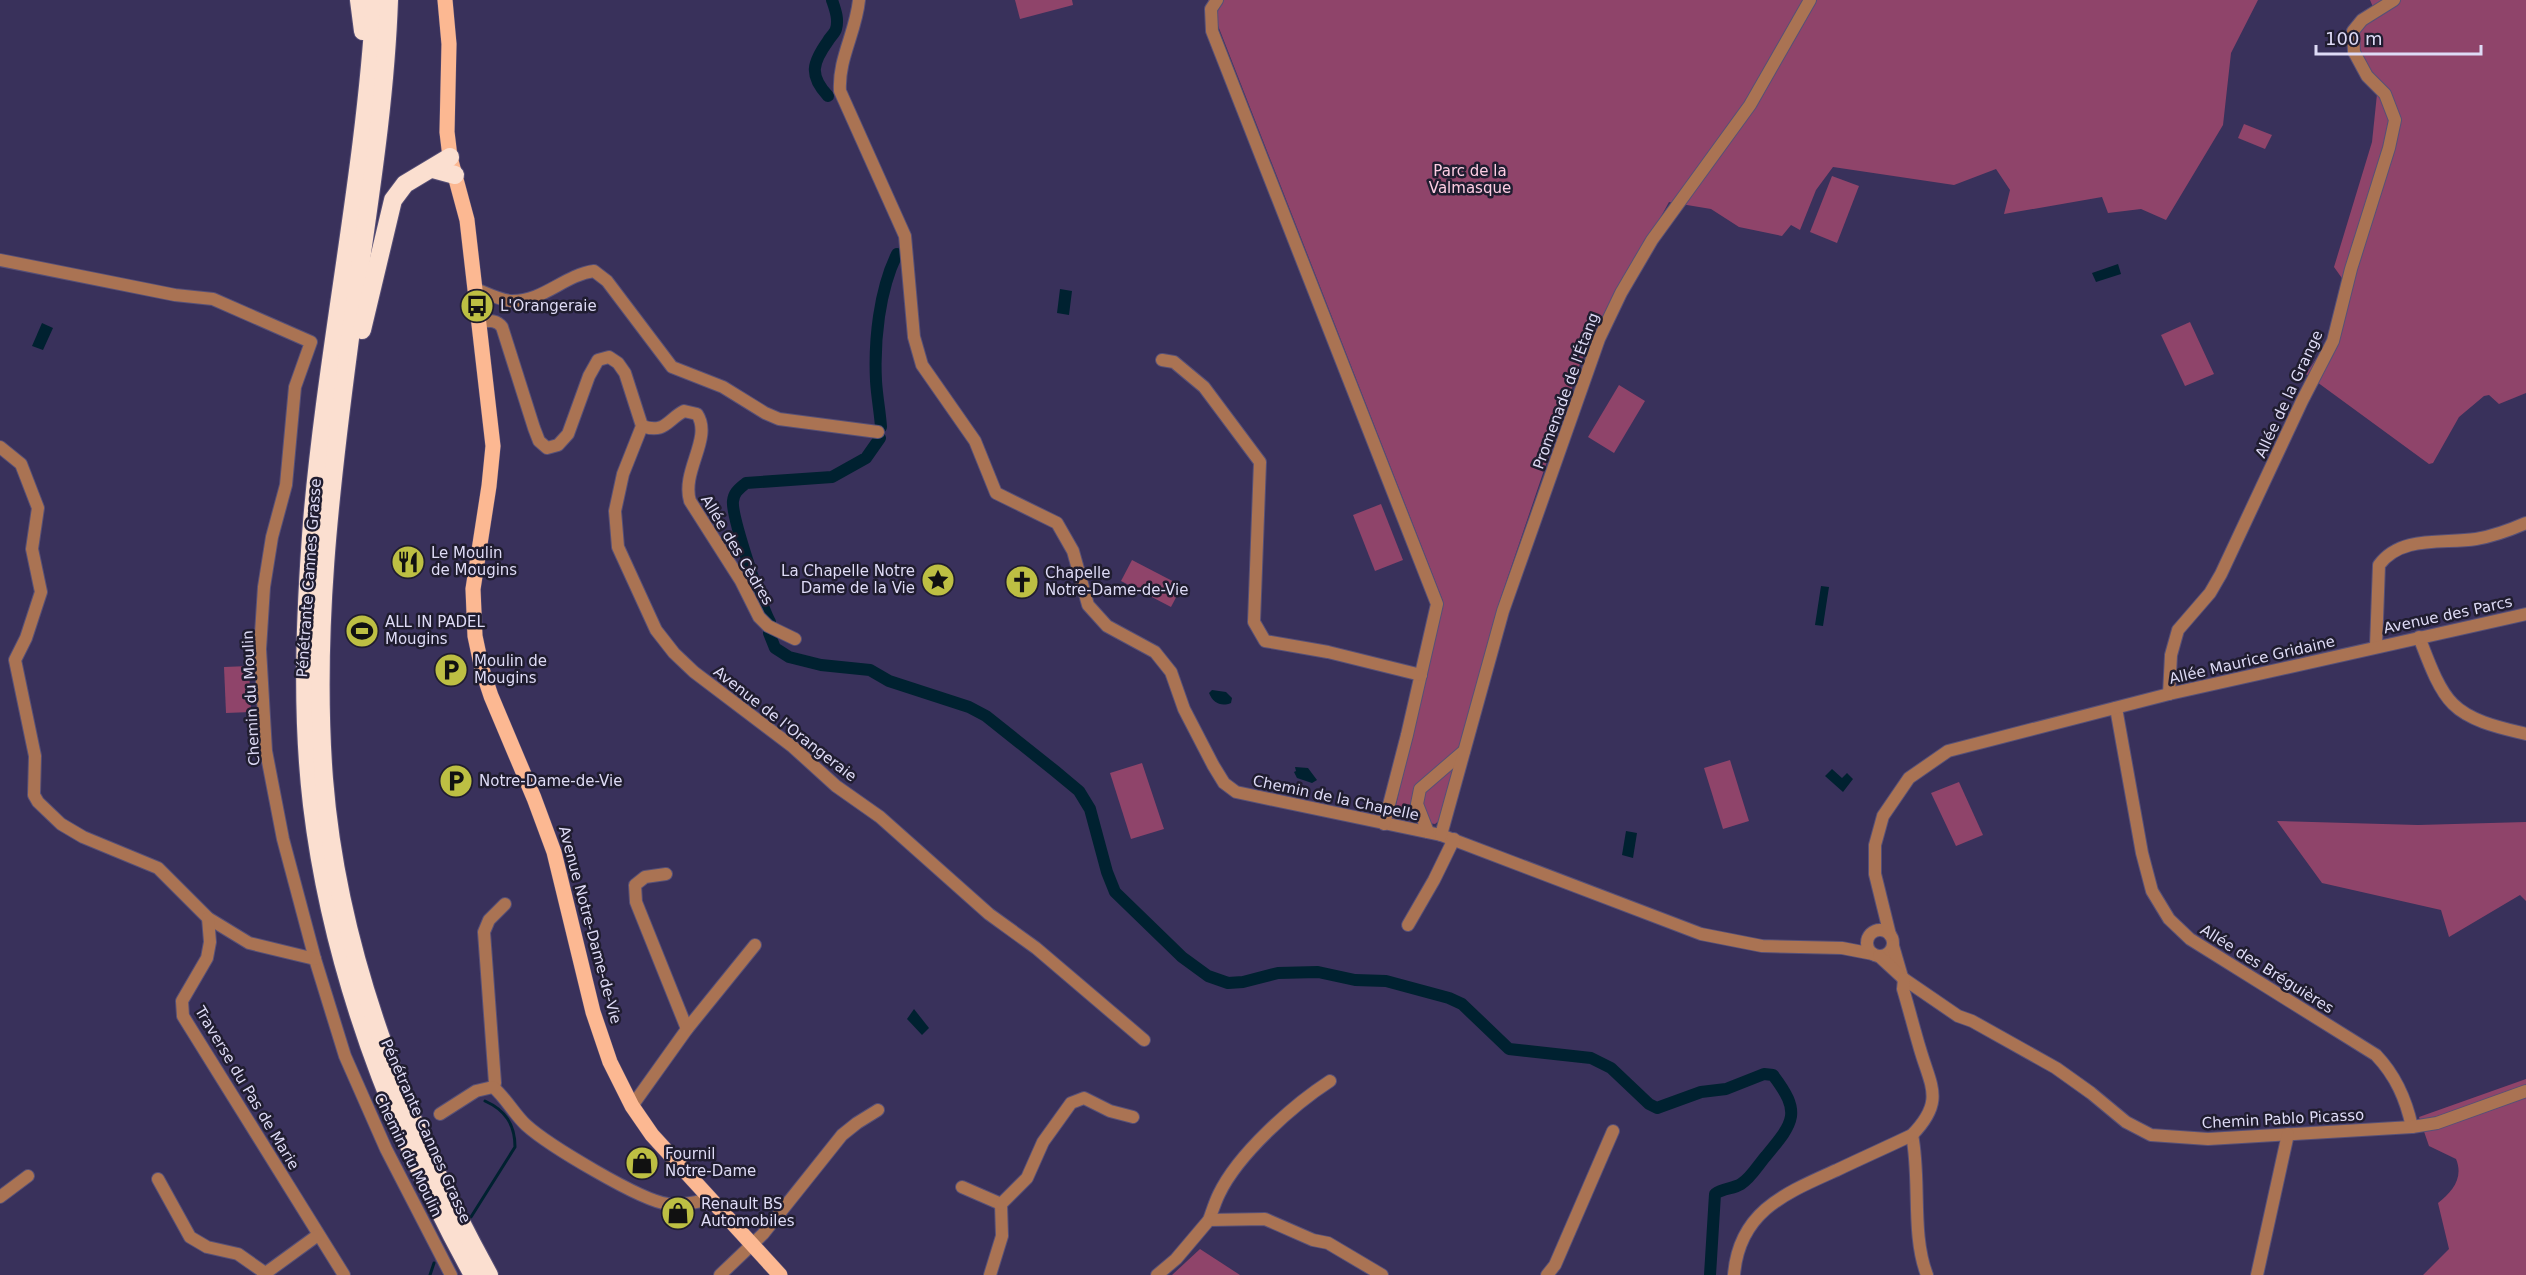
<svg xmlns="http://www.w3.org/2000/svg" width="2526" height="1275" font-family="'DejaVu Sans',sans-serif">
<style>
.green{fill:#8f446a}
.water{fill:#002130}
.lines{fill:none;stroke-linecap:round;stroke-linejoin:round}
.stream{stroke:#002130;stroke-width:3}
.canal{stroke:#002130;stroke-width:12}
.minor-casing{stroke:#575077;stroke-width:14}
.major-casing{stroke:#575077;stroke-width:16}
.highway-casing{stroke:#575077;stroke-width:20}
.minor{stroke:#aa7353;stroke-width:12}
.major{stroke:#fcb892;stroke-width:15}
.highway{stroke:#fbdfd0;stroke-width:18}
.labels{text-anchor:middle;stroke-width:5;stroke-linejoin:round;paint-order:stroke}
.park-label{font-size:15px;fill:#fecde3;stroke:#201d30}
.poi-label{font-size:15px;fill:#dedbf6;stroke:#201d30;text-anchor:start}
.street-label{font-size:15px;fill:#dedbf6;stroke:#201d30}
</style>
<rect width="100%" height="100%" fill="#39315b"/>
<g class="green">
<polygon points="1015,0 1072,0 1073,5 1020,19"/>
<polygon points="1208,0 2258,0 2231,53 2223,125 2166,220 2141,209 2108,213 2102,197 2004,214 2010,190 1996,169 1954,185 1833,167 1816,190 1800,230 1791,225 1782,236 1739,227 1711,209 1669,202 1581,361 1500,600 1441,819 1435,824 1393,818 1443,601"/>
<path d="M 2370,0 L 2526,0 L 2526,393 L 2499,404 L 2489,395 L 2484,396 L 2459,417 L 2433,463 L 2429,464 L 2306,374 L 2316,359 L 2321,359 L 2332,333 L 2344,281 L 2334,267 L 2372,142 L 2377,94 C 2362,74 2335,48 2354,22 C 2358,16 2367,12 2373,7 Z"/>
<polygon points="2244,124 2272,135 2265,149 2238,138"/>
<polygon points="1832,176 1859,186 1837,243 1810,232"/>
<polygon points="2190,322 2214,374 2185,386 2161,335"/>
<polygon points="1619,385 1645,401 1614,453 1588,437"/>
<polygon points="1381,504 1403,560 1375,571 1353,515"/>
<polygon points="1132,560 1182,586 1171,607 1121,581"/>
<polygon points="249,666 251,712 226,713 224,667"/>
<polygon points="1730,760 1749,821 1723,829 1704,768"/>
<polygon points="1142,763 1164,829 1131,839 1110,773"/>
<polygon points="1959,782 1983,835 1956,846 1931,793"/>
<polygon points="2277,821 2418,825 2526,822 2526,901 2520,895 2449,937 2441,910 2322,883"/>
<path d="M 2526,1079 L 2526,1275 L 2423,1275 L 2449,1249 L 2438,1203 C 2452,1192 2464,1178 2456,1159 L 2429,1146 L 2419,1117 Z"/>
<polygon points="1200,1249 1240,1275 1172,1275"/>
</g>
<g class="water">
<polygon points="2118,264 2121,274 2096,282 2092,273"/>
<polygon points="1060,289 1072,291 1069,315 1057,313"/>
<polygon points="42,323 53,328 43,350 32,346"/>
<polygon points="1821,586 1829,587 1823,626 1815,625"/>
<path d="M 1212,690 L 1226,692 L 1232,698 L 1231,703 C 1221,707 1213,703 1209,693 Z"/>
<polygon points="1295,767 1308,768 1317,780 1312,783 1297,778 1294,772 1296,771"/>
<polygon points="1832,769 1842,778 1847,773 1853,779 1843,792 1825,776"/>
<polygon points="1626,831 1637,833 1633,858 1622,855"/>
<polygon points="914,1009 929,1028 922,1035 907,1019"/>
</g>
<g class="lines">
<g class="stream">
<path d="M 471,1217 L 515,1147 C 515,1124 505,1110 485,1101"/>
<polyline points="430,1275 434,1263"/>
</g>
<g class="canal">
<path d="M 828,96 C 808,75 813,62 828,41 C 830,37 835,33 836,29 C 839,19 835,9 832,0"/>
<path d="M 881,427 C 880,412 877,397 876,381 C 874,341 879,291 897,254"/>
<path d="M 880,438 L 866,458 L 832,477 L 746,483 C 739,489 734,492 733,501 C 731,516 762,607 770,622 L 769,633 L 775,648 L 789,657 L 821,665 L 870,670 L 889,681 L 969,707 L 986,716 L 1055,771 L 1079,791 L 1090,809 L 1107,872 L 1115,892 L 1182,957 L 1208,976 L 1228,983 L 1243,982 L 1278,973 L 1318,972 L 1355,980 L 1386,981 L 1449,998 L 1462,1004 L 1509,1049 L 1591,1058 L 1611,1068 L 1649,1104 L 1657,1108 L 1701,1092 L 1726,1089 L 1764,1074 L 1773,1075 C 1802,1113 1794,1122 1766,1156 C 1758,1165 1751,1178 1741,1184 C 1733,1189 1723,1188 1715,1194 L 1710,1275"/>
</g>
<defs>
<g id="minor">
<path d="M 859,0 C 856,32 838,59 840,91 L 905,236 L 914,337 L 922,365 L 975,441 L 996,493 L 1057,523 L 1073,551 L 1088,605 L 1107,626 L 1155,652 L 1171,672 L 1184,709 L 1213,765 L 1224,783 L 1236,792 L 1441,835 L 1701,934 L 1762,946 L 1842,948 L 1873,954"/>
<polyline points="1217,0 1211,9 1212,31 1437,604 1407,735 1384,824"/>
<polyline points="0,260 175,295 213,299 311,342 295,387 286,485 272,537 264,587 260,649 266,751 283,839 315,959 345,1056 386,1149 451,1275"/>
<path d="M 476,289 C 486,293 500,300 511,301 C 543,302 564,275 594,271 L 607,281 L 672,367 L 723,387 L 765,413 L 779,419 L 878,432"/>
<path d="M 479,322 C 489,321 496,319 502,327 L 534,428 L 539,441 L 547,448 L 558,445 L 568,434 L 589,376 L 598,360 L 609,357 L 618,363 L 625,373 L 642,426 L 623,474 L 615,511 L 618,547 L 656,630 L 674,653 L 694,672 L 793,747 L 836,786 L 880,817 L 989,914 L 1036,948 L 1144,1040"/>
<polyline points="1162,360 1174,362 1204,387 1260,462 1254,622 1265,641 1328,652 1421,675"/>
<path d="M 642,426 C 665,434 667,420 684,411 L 697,414 C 713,438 681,471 690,501 L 741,581 L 759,617 L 768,626 L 795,639"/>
<polyline points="0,447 21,464 38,508 32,549 41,592 26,638 15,660 35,756 34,795 38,802 61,824 83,837 158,868 208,918 249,943 315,959"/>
<path d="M 2419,637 C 2427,657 2437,688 2453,704 C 2471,722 2502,728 2526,734"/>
<path d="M 2376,646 L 2379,565 C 2401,535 2443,544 2476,539 C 2494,536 2510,530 2526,523"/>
<polyline points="2169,694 2171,655 2178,630 2210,593 2221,574 2302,401 2333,341 2351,269 2389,148 2395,120 2385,94 2367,76 2354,52 2353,31 2362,20 2394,0"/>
<path d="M 2116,708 L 2142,853 L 2152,891 L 2169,919 L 2190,939 L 2376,1055 C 2396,1076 2406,1099 2412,1127"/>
<polyline points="1428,832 1417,804 1420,789 1464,751"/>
<polyline points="1441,835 1503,611 1599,339 1621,293 1652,240 1750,105 1810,0"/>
<polyline points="666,874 645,877 635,885 636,902 687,1029"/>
<polyline points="208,918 210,942 207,958 182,1001 183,1016 344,1275"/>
<polyline points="1408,925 1434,880 1454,839"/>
<circle cx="1880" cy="943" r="13"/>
<polyline points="1890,935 1875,874 1875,845 1883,816 1909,778 1948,751 2169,694 2526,614"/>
<polyline points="1893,946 1902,977"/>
<polyline points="1879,956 1904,979 1958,1016 1972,1021 2056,1068 2091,1093 2126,1122 2151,1135 2208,1139 2412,1127 2437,1123 2526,1091"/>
<polyline points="493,1087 495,1083 484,932 489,920 505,904"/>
<polyline points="632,1106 687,1029 755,945"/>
<path d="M 440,1114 L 476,1091 L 493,1087 C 506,1098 514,1114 526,1125 C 548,1145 641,1201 668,1204 C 682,1206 696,1202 710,1199"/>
<path d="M 1912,1135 C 1921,1179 1911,1234 1927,1275"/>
<polyline points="158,1179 190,1237 207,1247 238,1254 265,1273"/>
<polyline points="962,1187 1001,1204 1002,1236 990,1275"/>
<polyline points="0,1197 28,1176"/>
<polyline points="1001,1204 1027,1178 1043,1142 1071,1103 1084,1098 1110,1111 1133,1117"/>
<path d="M 1209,1220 C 1212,1212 1215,1202 1219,1194 C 1238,1154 1293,1105 1330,1081"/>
<polyline points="263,1275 318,1235"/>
<polyline points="720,1275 763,1234 842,1135 857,1123 878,1110"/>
<polyline points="1157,1275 1176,1259 1209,1220 1265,1219 1313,1240 1328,1243 1382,1275"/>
<polyline points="1547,1275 1555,1265 1613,1131"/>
<path d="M 1734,1275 C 1739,1211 1786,1193 1837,1170 C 1862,1158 1887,1147 1912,1135 C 1945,1101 1931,1087 1920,1049 C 1914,1029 1909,1009 1903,989 L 1904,979"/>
<polyline points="2257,1275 2288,1134"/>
</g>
<polyline id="major" points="445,0 449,44 447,132 450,157 467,220 493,446 489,486 473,589 475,636 482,669 491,696 534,798 554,852 593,1012 610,1062 632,1106 652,1135 780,1275"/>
<g id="highway">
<polyline points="359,0 363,31"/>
<path d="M 375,0 C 365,175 327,347 312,522 C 305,616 301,712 312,805 C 332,972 392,1128 473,1275"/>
<path d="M 389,0 C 385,116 364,231 349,346 C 330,490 313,635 324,779 C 338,955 405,1122 489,1275"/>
<polyline points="433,169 455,175"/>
<polyline points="362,330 393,200 405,184 450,157"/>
</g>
</defs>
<use href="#minor" class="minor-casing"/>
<use href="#major" class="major-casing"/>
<use href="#highway" class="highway-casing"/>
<use href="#minor" class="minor"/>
<use href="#major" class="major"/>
<use href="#highway" class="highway"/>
</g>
<defs>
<symbol id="bus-disc" viewBox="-11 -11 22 22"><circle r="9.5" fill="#bdbf43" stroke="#201d30"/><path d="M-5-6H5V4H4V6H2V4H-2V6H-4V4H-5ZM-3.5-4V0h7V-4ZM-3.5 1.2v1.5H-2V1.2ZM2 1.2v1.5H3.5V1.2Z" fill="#111"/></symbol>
<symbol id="restaurant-disc" viewBox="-11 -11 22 22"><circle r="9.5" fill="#bdbf43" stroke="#201d30"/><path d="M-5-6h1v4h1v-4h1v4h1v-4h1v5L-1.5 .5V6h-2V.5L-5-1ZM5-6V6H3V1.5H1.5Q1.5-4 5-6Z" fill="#111"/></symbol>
<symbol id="sight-disc" viewBox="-11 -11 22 22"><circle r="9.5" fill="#bdbf43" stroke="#201d30"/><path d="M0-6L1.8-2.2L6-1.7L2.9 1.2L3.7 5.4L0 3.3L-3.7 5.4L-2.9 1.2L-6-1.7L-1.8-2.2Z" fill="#111"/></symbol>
<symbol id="church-disc" viewBox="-11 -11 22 22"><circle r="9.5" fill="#bdbf43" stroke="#201d30"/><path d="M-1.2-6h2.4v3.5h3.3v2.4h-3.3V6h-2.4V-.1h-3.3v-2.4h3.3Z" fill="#111"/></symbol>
<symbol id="stadium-disc" viewBox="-11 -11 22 22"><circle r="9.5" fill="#bdbf43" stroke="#201d30"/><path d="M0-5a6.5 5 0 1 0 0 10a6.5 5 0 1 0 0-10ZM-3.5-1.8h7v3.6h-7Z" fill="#111"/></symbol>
<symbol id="parking-disc" viewBox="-11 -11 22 22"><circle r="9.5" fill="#bdbf43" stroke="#201d30"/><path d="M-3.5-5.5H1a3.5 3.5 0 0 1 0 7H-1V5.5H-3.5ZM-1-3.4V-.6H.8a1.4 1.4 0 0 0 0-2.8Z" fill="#111"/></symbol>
<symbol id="shop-disc" viewBox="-11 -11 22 22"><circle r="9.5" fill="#bdbf43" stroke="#201d30"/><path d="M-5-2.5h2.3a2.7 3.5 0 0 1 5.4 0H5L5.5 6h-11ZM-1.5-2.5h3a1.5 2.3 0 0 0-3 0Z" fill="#111"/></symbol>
</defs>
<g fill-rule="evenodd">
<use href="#bus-disc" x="458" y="287" width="38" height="38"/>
<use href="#restaurant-disc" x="389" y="543" width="38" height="38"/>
<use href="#sight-disc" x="919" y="561" width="38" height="38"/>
<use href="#church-disc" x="1003" y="563" width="38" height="38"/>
<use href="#stadium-disc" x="343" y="612" width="38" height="38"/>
<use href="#parking-disc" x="432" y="651" width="38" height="38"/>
<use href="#parking-disc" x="437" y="762" width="38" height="38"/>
<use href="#shop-disc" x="623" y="1144" width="38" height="38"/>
<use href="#shop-disc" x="659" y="1194" width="38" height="38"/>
</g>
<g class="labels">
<g class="park-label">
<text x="1470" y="176">Parc de la<tspan x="1470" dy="17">Valmasque</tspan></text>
</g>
<g class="poi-label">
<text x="500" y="311">L'Orangeraie</text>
<text x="431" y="558">Le Moulin<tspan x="431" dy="17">de Mougins</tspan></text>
<text x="915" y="576" text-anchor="end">La Chapelle Notre<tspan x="915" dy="17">Dame de la Vie</tspan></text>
<text x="1045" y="578">Chapelle<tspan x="1045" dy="17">Notre-Dame-de-Vie</tspan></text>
<text x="385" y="627">ALL IN PADEL<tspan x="385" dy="17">Mougins</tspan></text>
<text x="474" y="666">Moulin de<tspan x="474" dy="17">Mougins</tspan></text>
<text x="479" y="786">Notre-Dame-de-Vie</text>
<text x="665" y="1159">Fournil<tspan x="665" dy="17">Notre-Dame</tspan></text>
<text x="701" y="1209">Renault BS<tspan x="701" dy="17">Automobiles</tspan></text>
</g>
<g class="street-label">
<text transform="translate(1566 391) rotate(-70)" y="5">Promenade de l'Étang</text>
<text transform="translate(2289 394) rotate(-65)" y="5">Allée de la Grange</text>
<text transform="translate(737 550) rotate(59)" y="5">Allée des Cèdres</text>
<text transform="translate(309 578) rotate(-86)" y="5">Pénétrante Cannes Grasse</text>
<text transform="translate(2448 615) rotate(-12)" y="5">Avenue des Parcs</text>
<text transform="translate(2252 660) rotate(-13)" y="5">Allée Maurice Gridaine</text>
<text transform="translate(251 698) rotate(-93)" y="5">Chemin du Moulin</text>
<text transform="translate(785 724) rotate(38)" y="5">Avenue de l'Orangeraie</text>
<text transform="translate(1336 798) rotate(12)" y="5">Chemin de la Chapelle</text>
<text transform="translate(590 925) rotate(75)" y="5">Avenue Notre-Dame-de-Vie</text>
<text transform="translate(2267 969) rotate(32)" y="5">Allée des Bréguières</text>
<text transform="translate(247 1088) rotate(59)" y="5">Traverse du Pas de Marie</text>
<text transform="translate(2283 1119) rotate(-3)" y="5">Chemin Pablo Picasso</text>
<text transform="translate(426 1131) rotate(66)" y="5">Pénétrante Cannes Grasse</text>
<text transform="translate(408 1155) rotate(64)" y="5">Chemin du Moulin</text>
</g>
</g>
<path d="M2316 45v9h165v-9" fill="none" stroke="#dedbf6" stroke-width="3"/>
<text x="2325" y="45" font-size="18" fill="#dedbf6" stroke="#201d30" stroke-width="4.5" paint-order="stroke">100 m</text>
</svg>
